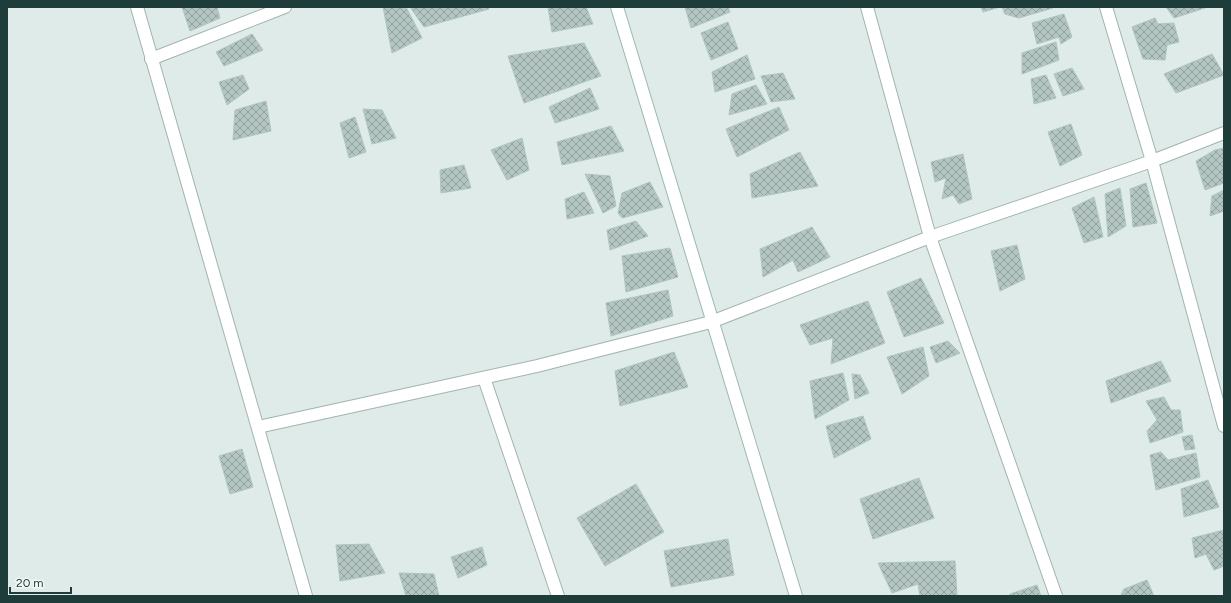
<svg xmlns="http://www.w3.org/2000/svg" width="1231" height="603" font-family="Figtree,sans-serif">
<style>
.building{fill:url(#building-cross-hatch);stroke:#b0c5c0}
.lines{fill:none;stroke-linecap:round;stroke-linejoin:round}
.minor-casing{stroke:#a1b3b0;stroke-width:14}
.secondary-casing{stroke:#9cb8b3;stroke-width:14}
.minor{stroke:#fff;stroke-width:12}
.secondary{stroke:#fff;stroke-width:12}
</style>
<defs>
<pattern id="building-cross-hatch" width="8" height="8" patternUnits="userSpaceOnUse"><rect width="8" height="8" fill="#b3c6c1"/><path d="M0 0l8 8M0 8l8-8" fill="none" stroke="#91a29e"/></pattern>
</defs>
<rect width="100%" height="100%" fill="#deebe8"/>
<g class="building">
<polygon points="182,7 217,7 220,18 190,31"/>
<polygon points="383,7 406,7 422,38 392,53"/>
<polygon points="410,7 488,7 489,9 424,27"/>
<polygon points="548,7 586,7 593,24 552,32"/>
<polygon points="685,7 728,7 730,12 691,28"/>
<polygon points="981,7 1000,7 983,12"/>
<polygon points="1002,7 1053,7 1053,8 1019,18 1005,14"/>
<polygon points="1166,7 1208,7 1174,18"/>
<polygon points="1064,14 1072,37 1061,44 1059,37 1037,44 1032,23"/>
<polygon points="1155,18 1158,24 1174,23 1179,42 1167,45 1165,60 1143,59 1132,27"/>
<polygon points="728,22 738,49 711,60 701,33"/>
<polygon points="252,34 263,50 224,66 216,52"/>
<polygon points="1056,42 1059,60 1022,74 1022,53"/>
<polygon points="584,43 601,76 524,103 508,56"/>
<polygon points="1212,54 1224,75 1176,93 1164,74"/>
<polygon points="747,55 755,79 715,92 712,72"/>
<polygon points="1072,68 1084,89 1063,96 1054,74"/>
<polygon points="783,73 795,99 771,102 761,76"/>
<polygon points="243,75 249,89 227,105 219,82"/>
<polygon points="1046,75 1056,98 1034,104 1031,79"/>
<polygon points="756,85 767,104 729,115 732,94"/>
<polygon points="590,88 599,109 555,123 549,107"/>
<polygon points="266,101 271,131 233,140 235,110"/>
<polygon points="779,107 789,130 737,157 726,129"/>
<polygon points="363,109 382,110 396,138 372,144"/>
<polygon points="355,117 366,152 349,158 340,123"/>
<polygon points="1071,124 1082,155 1060,166 1048,132"/>
<polygon points="611,126 624,151 562,165 557,142"/>
<polygon points="522,138 529,170 507,180 491,150"/>
<polygon points="1224,148 1224,183 1205,190 1196,161 1215,150"/>
<polygon points="800,152 818,186 752,198 750,174"/>
<polygon points="963,154 972,199 959,204 953,195 942,199 946,178 935,182 931,162"/>
<polygon points="464,165 471,188 441,193 440,170"/>
<polygon points="585,174 610,176 616,206 603,213"/>
<polygon points="650,182 663,207 622,218 618,213 622,193"/>
<polygon points="1146,183 1157,223 1133,227 1130,189"/>
<polygon points="1120,188 1126,226 1108,237 1105,194"/>
<polygon points="1224,190 1224,211 1210,216 1212,196"/>
<polygon points="584,192 594,213 567,219 565,199"/>
<polygon points="1094,197 1103,237 1084,243 1072,208"/>
<polygon points="636,221 648,236 610,250 607,230"/>
<polygon points="812,227 830,257 798,272 793,260 763,277 760,249"/>
<polygon points="1017,245 1025,279 1000,291 991,251"/>
<polygon points="670,248 678,277 626,292 622,256"/>
<polygon points="921,278 944,323 904,337 887,292"/>
<polygon points="668,290 673,316 611,336 606,303"/>
<polygon points="868,301 885,343 831,364 833,338 810,345 800,325"/>
<polygon points="948,341 960,353 936,363 930,347"/>
<polygon points="923,347 929,376 902,394 887,357"/>
<polygon points="674,352 688,387 620,406 615,371"/>
<polygon points="1161,361 1171,381 1111,403 1106,381"/>
<polygon points="843,373 849,400 815,419 810,381"/>
<polygon points="852,374 860,375 869,393 855,399"/>
<polygon points="1164,397 1171,410 1180,410 1183,432 1150,443 1147,431 1157,420 1146,401"/>
<polygon points="863,416 871,439 834,458 826,426"/>
<polygon points="1192,435 1195,449 1185,450 1182,437"/>
<polygon points="242,449 253,487 230,494 219,456"/>
<polygon points="1161,452 1168,460 1196,453 1200,477 1156,490 1150,455"/>
<polygon points="919,478 934,518 873,539 860,499"/>
<polygon points="1208,480 1219,507 1184,517 1181,489"/>
<polygon points="636,484 664,532 605,566 577,518"/>
<polygon points="1224,530 1224,566 1214,570 1206,554 1195,558 1192,538"/>
<polygon points="728,539 734,575 671,587 664,551"/>
<polygon points="369,544 385,573 340,581 336,545"/>
<polygon points="482,547 487,565 458,578 451,557"/>
<polygon points="955,561 957,595 954,596 920,596 918,584 892,593 878,563"/>
<polygon points="399,573 434,574 439,596 406,596"/>
<polygon points="1147,580 1154,596 1121,595 1124,589"/>
<polygon points="1037,585 1041,596 1010,596 1010,594"/>
</g>
<g class="lines">
<defs>
<g id="minor">
<polyline points="137,7 306,596"/>
<polyline points="867,7 930,237 1056,596"/>
<polyline points="1106,7 1152,161 1224,426"/>
<polyline points="151,59 285,7"/>
<polyline points="484,378 558,596"/>
<polyline points="258,427 537,366 711,322 930,237 1152,161 1224,133"/>
</g>
<polyline id="secondary" points="617,7 796,596"/>
</defs>
<use href="#minor" class="minor-casing"/>
<use href="#secondary" class="secondary-casing"/>
<use href="#minor" class="minor"/>
<use href="#secondary" class="secondary"/>
</g>
<rect width="1231" height="603" fill="none" stroke="#1e3c39" stroke-width="16"/>
<path d="M10 587v6h61v-6" fill="none" stroke="#1e3c39" stroke-width="2"/>
<text x="16" y="587" font-size="12" fill="#1e3c39" stroke="#eff8f5" stroke-width="3" paint-order="stroke">20 m</text>
</svg>
